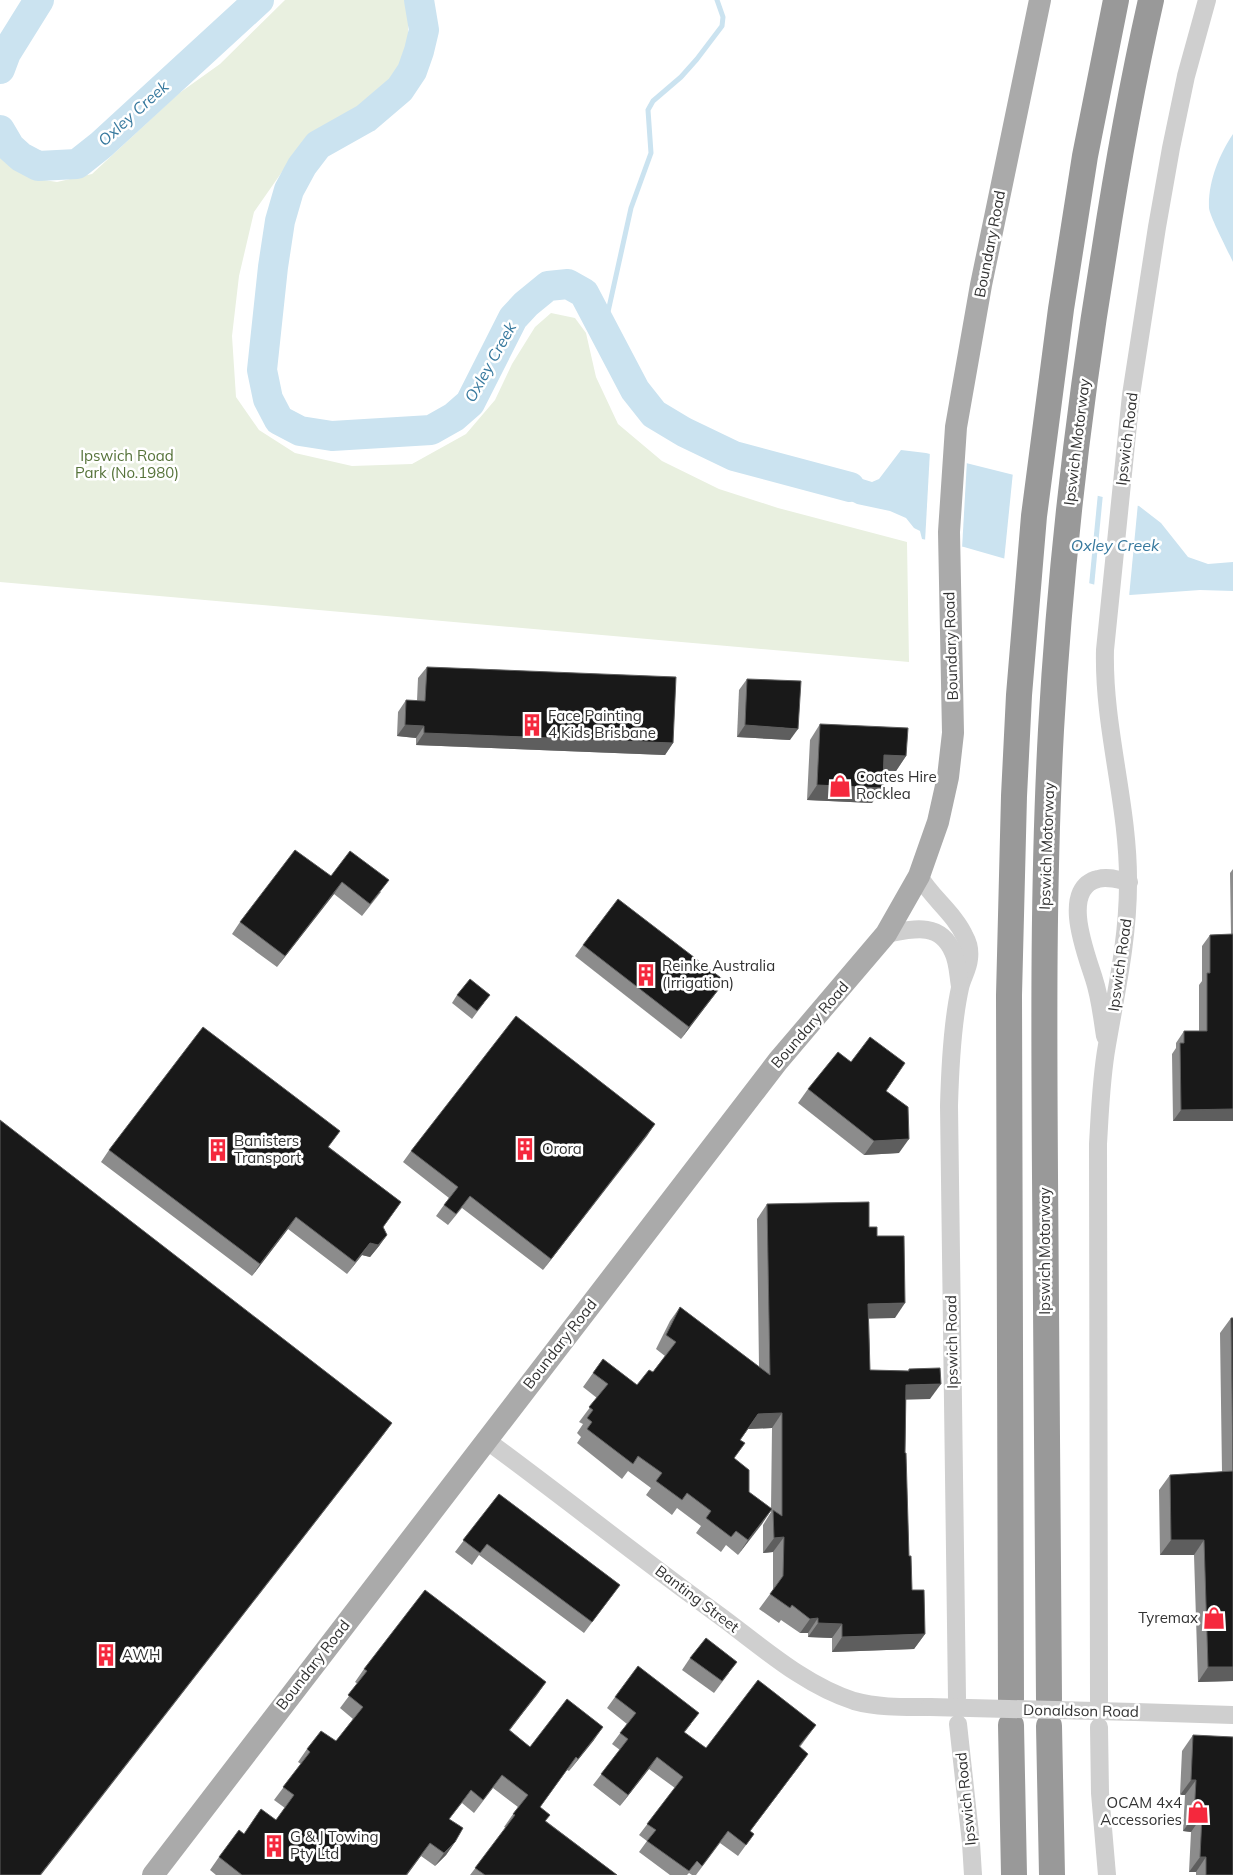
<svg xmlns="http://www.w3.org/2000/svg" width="1233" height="1875" font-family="Mulish,sans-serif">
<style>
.green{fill:#e9f0e0}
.water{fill:#cbe3f0}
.pier{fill:#fff}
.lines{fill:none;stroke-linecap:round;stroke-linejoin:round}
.stream{stroke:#cbe3f0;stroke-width:5}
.river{stroke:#cbe3f0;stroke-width:30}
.minor{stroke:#cfcfcf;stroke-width:18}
.major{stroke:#aaa;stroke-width:22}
.highway{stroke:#999;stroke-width:26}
.minor-bridge{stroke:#cfcfcf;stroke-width:18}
.wall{fill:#8c8c8c;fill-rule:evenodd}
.shaded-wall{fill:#5e5e5e}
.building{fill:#191919;stroke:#5e5e5e}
.labels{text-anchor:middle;stroke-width:5;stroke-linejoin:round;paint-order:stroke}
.street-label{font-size:15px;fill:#323232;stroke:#fff}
.park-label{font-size:15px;fill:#56733a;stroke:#fff}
.poi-label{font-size:15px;fill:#323232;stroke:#fff;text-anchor:start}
.water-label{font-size:16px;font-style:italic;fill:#37799e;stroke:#fff}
</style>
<rect width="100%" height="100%" fill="#fff"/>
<polygon class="green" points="285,0 404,0 408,14 408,40 405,57 394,77 381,93 320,129 300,146 254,212 239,276 232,336 236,397 259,430 295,453 352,466 412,464 466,434 495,400 512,364 535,327 551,313 575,318 586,333 596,377 618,424 662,461 719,489 778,508 907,542 909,662 0,582 0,153 16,170 38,179 57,182 92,174 178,94 220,64"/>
<g class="water">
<path d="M 1233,134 L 1233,262 C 1228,251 1210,217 1209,208 C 1208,182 1219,155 1233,134 Z"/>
<polygon points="901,450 926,453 1139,506 1161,523 1188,557 1208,564 1233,562 1233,591 1200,590 1130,595 964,547 922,539 920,531 914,528 906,518 890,511 857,504 843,497 810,487 814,464 872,482 879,479"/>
</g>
<g class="pier">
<polygon points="930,451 967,460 962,549 925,542"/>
<polygon points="1013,472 1098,493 1089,585 1004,561"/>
<polygon points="1103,494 1138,503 1129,597 1094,587"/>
</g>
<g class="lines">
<polyline class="stream" points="604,330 631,208 651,153 648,110 653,101 681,77 697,59 722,26 723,17 717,0"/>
<g class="river">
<polyline points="419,0 424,30 419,51 412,71 400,89 366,118 318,145 302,166 289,190 280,221 273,267 262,370 268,399 279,420 300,431 332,436 431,430 454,417 470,403 513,318 526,304 548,286 568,284 584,293 635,390 654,414 684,432 734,456 850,487"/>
<polyline points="0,69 6,53 39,0"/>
<polyline points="0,130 10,147 21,157 38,166 77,164 101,145 259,0"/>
</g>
<g class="minor">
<path d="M 919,876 C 932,898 955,914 965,937 C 969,944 970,951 969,959 C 968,970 962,978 960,988 C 952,1024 950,1069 949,1106 L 957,1698"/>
<path d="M 886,934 C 912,929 940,921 953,952 C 958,962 958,975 960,986"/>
<path d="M 1105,1036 C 1102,1017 1100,997 1094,979 C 1087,956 1059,888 1098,879 C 1108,876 1119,880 1129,882"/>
<path d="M 486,1440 C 565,1498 641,1559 720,1616 C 762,1647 804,1685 854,1701 C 879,1708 905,1707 930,1707"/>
<path d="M 1099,1701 L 1098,1144 C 1100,1111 1101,1078 1107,1045 C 1116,992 1128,939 1128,884 C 1129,805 1103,729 1105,650 L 1131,395 L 1157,227 L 1171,148 L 1186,76 L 1207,0"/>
<polyline points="1135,1712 1233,1715"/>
<polyline points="958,1724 971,1843 973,1875"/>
<polyline points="1099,1727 1100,1793 1107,1875"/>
</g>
<polyline class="major" points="153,1875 778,1061 886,934 919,876 938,822 948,777 953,733 949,532 956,427 981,285 1040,0"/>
<g class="highway">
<polyline points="1011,1699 1009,995 1014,796 1019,695 1034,516 1061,309 1085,156 1116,0"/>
<path d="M 1049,1699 C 1048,1525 1046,1351 1045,1176 C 1044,1027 1043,879 1051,730 C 1060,570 1078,411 1104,253 C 1117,168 1132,84 1151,0"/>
<polyline points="1011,1725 1014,1875"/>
<polyline points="1049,1726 1052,1875"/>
</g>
<polyline class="minor-bridge" points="930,1707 1135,1712"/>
</g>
<g class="wall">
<polygon points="427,667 673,743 665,755 416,745 416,738 397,736 398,712 406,700 417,701 418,678"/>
<polygon points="747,679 790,740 737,737 739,690"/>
<polygon points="820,724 906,756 896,771 883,771 872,803 807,800 810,740"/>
<polygon points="1233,869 1233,1121 1173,1121 1172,1054 1176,1048 1176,1043 1184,1031 1199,1031 1199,985 1202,981 1202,946 1210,935 1231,934 1230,873"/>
<polygon points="331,876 381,892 362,916 334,894 277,967 232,934 240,922"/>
<polygon points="583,945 725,981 681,1039 575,956"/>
<polygon points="457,995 484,1003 472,1019 452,1003"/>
<polygon points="808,1089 886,1091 899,1153 864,1155 798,1103"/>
<polygon points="655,1124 543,1270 462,1208 448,1225 436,1216 449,1198 403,1162 411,1151"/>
<polygon points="329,1147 401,1202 383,1227 387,1235 379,1246 370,1257 362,1255 347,1274 288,1229 252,1276 101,1162 109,1150"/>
<path d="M 767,1204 L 869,1227 L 877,1236 L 895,1318 L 869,1318 L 870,1370 L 908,1371 L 909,1369 L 930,1399 L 906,1399 L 905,1453 L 909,1556 L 912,1590 L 925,1634 L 914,1649 L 832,1652 L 832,1638 L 808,1637 L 808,1633 L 800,1633 L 781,1620 L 779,1623 L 759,1609 L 773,1590 L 773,1552 L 763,1553 L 763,1525 L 771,1512 L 771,1510 L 738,1555 L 726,1545 L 721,1552 L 696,1533 L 701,1526 L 677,1508 L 672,1515 L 646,1495 L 651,1488 L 628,1471 L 622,1479 L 577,1443 L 581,1437 L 577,1433 L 583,1424 L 579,1422 L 597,1398 L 583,1387 L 603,1359 L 637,1385 L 653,1372 L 665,1356 L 656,1349 L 670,1321 L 680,1307 L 759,1367 L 757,1219 ZM 772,1428 L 771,1509 L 749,1492 L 734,1458 L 740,1440 L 748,1429 Z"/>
<polygon points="1231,1318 1233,1318 1233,1681 1198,1682 1194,1555 1160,1555 1159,1490 1170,1475 1222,1472 1220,1333"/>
<polygon points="499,1494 620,1585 584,1633 479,1555 472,1565 455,1552"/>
<polygon points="690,1658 729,1673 714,1693 682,1670"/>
<polygon points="364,1669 546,1682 510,1730 530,1747 594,1740 569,1771 567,1770 540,1807 546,1821 617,1875 470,1875 506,1828 504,1827 518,1807 493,1788 474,1813 462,1803 449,1819 455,1842 446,1855 435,1866 421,1856 407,1875 216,1875 210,1870 219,1857 244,1834 276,1820 285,1808 274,1800 301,1764 298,1762 307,1749 336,1741 353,1719 340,1708 358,1684 355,1682"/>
<polygon points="615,1697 691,1724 684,1733 706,1748 816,1725 800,1747 800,1765 750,1831 754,1834 738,1856 720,1843 696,1875 692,1875 689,1873 687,1875 670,1875 639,1852 647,1841 639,1835 675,1788 649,1769 620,1806 593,1785 620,1750 612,1744 627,1724 607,1708"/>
<polygon points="1193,1735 1233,1875 1196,1875 1196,1872 1189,1872 1191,1832 1183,1831 1185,1795 1180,1795 1182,1751"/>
</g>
<g class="shaded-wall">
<polygon points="405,725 424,726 416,738 397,736"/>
<polygon points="745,725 798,729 790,740 737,737"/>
<polygon points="424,733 673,743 665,755 416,745"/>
<polygon points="884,755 906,756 896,771 874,770"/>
<polygon points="817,785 883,788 872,803 807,800"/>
<polygon points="342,882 334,894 277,967 285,956"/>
<polygon points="725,981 716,993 681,1039 689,1027"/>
<polygon points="1233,1109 1233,1121 1173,1121 1181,1110"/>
<polygon points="655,1124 647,1136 543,1270 551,1259"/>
<polygon points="909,1139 899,1153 864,1155 874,1141"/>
<polygon points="296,1217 288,1229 252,1276 260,1264"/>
<polygon points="387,1235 379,1246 370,1257 362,1255 347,1274 370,1243"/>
<polygon points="905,1303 895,1318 858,1319 868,1304"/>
<polygon points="941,1384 930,1399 895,1400 906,1385"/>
<polygon points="782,1413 772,1428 748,1429 758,1414"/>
<polygon points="392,1423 384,1434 41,1875 40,1875"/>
<polygon points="772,1509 762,1524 738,1555 748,1540"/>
<polygon points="784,1537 773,1552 763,1553 774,1538"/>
<polygon points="1171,1540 1204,1540 1194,1555 1160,1555"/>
<polygon points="818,1618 808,1633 800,1633 810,1619"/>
<polygon points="818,1623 842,1624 832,1638 808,1637"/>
<polygon points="925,1634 914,1649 832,1652 842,1637"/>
<polygon points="1208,1667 1233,1667 1233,1681 1198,1682"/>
<polygon points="546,1682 537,1695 500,1742 509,1730"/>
<polygon points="603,1727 594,1740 569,1771 578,1759"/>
<polygon points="808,1754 800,1765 742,1842 750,1831"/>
<polygon points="657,1757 649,1769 620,1806 628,1795"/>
<polygon points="1191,1780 1196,1780 1185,1795 1180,1795"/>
<polygon points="1194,1816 1202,1816 1191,1832 1183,1831"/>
<polygon points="455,1842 446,1855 435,1866 444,1853"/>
<polygon points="430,1843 407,1875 406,1875"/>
<polygon points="1200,1857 1206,1857 1196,1872 1189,1872"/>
</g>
<g class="building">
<polygon points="427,667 676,677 673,743 424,733 424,726 405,725 406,700 425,701"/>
<polygon points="747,679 801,681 798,729 745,725"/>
<polygon points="820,724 908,728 906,756 884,755 883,788 817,785"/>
<polygon points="295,850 331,876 350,851 389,880 370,904 342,882 285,956 240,922"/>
<polygon points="618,899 725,981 689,1027 583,945"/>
<polygon points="1233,934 1233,1109 1181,1110 1180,1043 1184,1043 1184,1031 1207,1031 1207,973 1210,973 1210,935"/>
<polygon points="470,979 490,995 477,1011 457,995"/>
<polygon points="516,1016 655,1124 551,1259 470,1196 456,1214 444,1205 458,1187 411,1151"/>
<polygon points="203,1027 340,1131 328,1147 401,1202 383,1227 387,1235 378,1245 370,1243 355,1262 296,1217 260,1264 109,1150"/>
<polygon points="870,1037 905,1063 886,1091 908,1107 909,1139 874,1141 808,1089 838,1052 851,1062"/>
<polygon points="0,1120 392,1423 40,1875 0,1875"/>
<polygon points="869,1202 869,1227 877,1227 877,1236 904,1236 905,1303 868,1304 870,1370 909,1371 909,1369 940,1368 941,1384 906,1385 905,1453 906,1453 909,1556 911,1556 912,1590 924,1590 925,1634 842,1637 842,1624 818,1623 818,1618 810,1619 792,1605 790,1608 770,1594 783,1576 784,1537 774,1538 773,1510 782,1516 782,1413 758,1414 740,1440 745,1443 734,1458 749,1470 749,1492 772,1509 748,1540 736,1531 731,1537 706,1518 711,1511 687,1493 682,1500 656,1481 662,1473 638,1456 633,1464 587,1429 592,1422 587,1418 593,1410 589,1407 608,1384 593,1373 603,1359 637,1385 649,1370 653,1372 676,1342 666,1335 680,1307 770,1375 767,1204"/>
<polygon points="1231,1318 1233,1318 1233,1667 1208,1667 1204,1540 1171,1540 1170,1475 1233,1471"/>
<polygon points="499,1494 620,1585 592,1622 487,1544 480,1553 463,1540"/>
<polygon points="425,1590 546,1682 509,1730 530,1747 567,1699 603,1727 578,1759 576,1757 540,1807 550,1815 545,1821 617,1875 485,1875 475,1868 515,1815 513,1814 528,1795 502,1775 483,1800 471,1790 449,1819 463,1828 455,1842 444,1853 430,1843 406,1875 242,1875 219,1857 239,1830 244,1834 261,1809 276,1820 294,1795 283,1787 310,1752 307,1749 321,1731 336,1741 355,1717 363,1707 348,1695 367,1671 364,1669"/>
<polygon points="706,1638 737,1662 722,1681 690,1658"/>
<polygon points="638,1666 699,1713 684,1732 706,1748 758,1680 816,1725 799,1746 808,1754 750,1831 754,1834 746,1845 728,1831 702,1866 697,1861 689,1871 647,1841 656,1830 647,1824 683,1777 657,1757 628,1795 601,1774 628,1739 620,1733 636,1713 615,1697"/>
<polygon points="1193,1735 1233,1737 1233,1875 1206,1875 1206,1857 1200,1857 1202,1816 1194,1816 1196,1780 1191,1780"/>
</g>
<defs>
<symbol id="building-bare" viewBox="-9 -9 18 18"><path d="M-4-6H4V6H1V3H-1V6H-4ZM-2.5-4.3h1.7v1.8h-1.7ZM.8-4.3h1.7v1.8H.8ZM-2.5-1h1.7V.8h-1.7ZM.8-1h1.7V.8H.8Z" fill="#f5283d" stroke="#fff" stroke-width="2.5" paint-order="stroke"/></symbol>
<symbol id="shop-bare" viewBox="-9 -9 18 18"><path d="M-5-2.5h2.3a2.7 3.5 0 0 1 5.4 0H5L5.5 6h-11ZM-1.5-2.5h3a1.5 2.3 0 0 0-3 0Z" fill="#f5283d" stroke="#fff" stroke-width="2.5" paint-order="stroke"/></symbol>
</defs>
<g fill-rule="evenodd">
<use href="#building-bare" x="516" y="709" width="32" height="32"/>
<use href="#shop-bare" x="824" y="770" width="32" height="32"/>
<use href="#building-bare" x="630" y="959" width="32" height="32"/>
<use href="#building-bare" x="509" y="1133" width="32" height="32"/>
<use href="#building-bare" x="202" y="1134" width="32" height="32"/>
<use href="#shop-bare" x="1198" y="1602" width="32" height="32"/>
<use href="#building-bare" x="90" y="1639" width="32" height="32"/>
<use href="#shop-bare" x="1182" y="1796" width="32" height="32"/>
<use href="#building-bare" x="258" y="1830" width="32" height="32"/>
</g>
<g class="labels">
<g class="street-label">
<text transform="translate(990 244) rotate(-79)" y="5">Boundary Road</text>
<text transform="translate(1127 439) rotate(-83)" y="5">Ipswich Road</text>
<text transform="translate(1077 442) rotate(-83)" y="5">Ipswich Motorway</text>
<text transform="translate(951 646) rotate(-92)" y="5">Boundary Road</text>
<text transform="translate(1047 846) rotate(-88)" y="5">Ipswich Motorway</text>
<text transform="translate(1120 965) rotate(-82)" y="5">Ipswich Road</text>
<text transform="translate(810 1025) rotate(-49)" y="5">Boundary Road</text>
<text transform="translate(1045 1251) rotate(-90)" y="5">Ipswich Motorway</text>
<text transform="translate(952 1342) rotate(-91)" y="5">Ipswich Road</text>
<text transform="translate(560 1344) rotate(-52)" y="5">Boundary Road</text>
<text transform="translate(697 1599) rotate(37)" y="5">Banting Street</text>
<text transform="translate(313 1665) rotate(-52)" y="5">Boundary Road</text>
<text transform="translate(1081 1711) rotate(1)" y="5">Donaldson Road</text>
<text transform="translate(966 1799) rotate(-96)" y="5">Ipswich Road</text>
</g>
<g class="park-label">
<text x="127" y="461">Ipswich Road<tspan x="127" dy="17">Park (No.1980)</tspan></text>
</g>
<g class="poi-label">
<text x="548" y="721">Face Painting<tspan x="548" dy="17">4 Kids Brisbane</tspan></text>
<text x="856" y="782">Coates Hire<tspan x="856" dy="17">Rocklea</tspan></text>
<text x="662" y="971">Reinke Australia<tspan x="662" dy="17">(Irrigation)</tspan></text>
<text x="234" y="1146">Banisters<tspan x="234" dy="17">Transport</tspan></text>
<text x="542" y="1154">Orora</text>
<text x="1198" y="1623" text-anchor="end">Tyremax</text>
<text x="122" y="1660">AWH</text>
<text x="1182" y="1808" text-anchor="end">OCAM 4x4<tspan x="1182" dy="17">Accessories</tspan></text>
<text x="290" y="1842">G &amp; J Towing<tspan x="290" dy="17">Pty Ltd</tspan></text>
</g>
<g class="water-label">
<text transform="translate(133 113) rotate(-42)" y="6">Oxley Creek</text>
<text transform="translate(490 362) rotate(-61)" y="6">Oxley Creek</text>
<text x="1115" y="551">Oxley Creek</text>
</g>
</g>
</svg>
